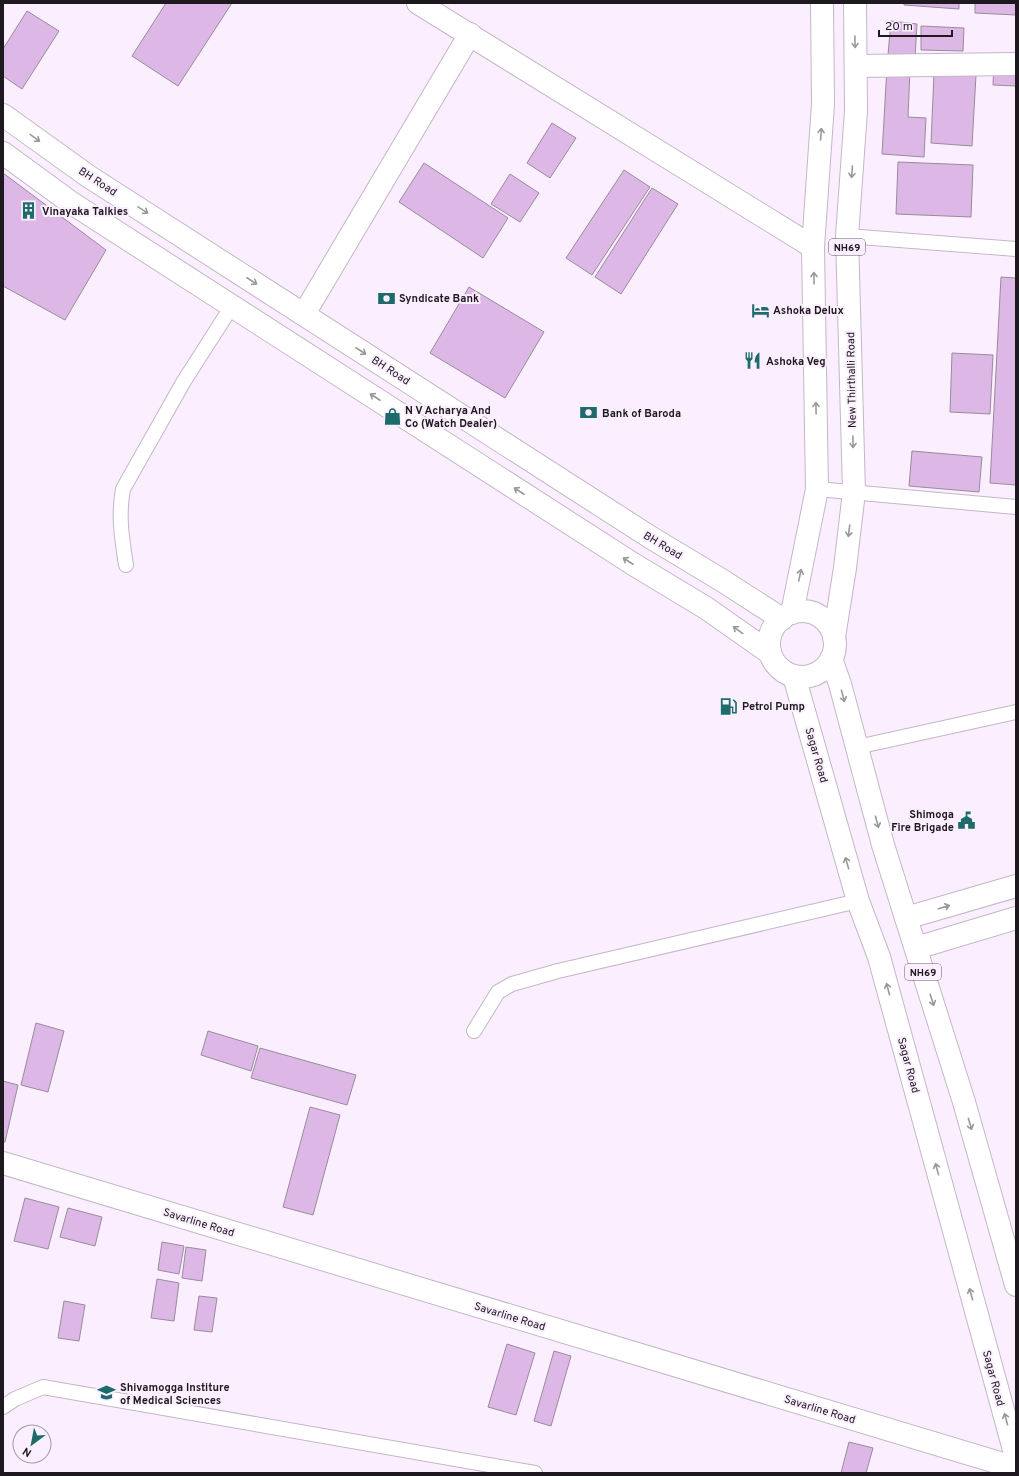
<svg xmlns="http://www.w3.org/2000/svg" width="1019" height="1476" font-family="Overpass,sans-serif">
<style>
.building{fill:#ddb8e6;stroke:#978c9a}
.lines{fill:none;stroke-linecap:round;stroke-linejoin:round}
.service-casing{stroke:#c3b7c6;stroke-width:16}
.minor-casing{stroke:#c3b7c6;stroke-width:24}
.tertiary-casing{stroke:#c3b7c6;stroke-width:24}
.primary-casing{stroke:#c3b7c6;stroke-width:24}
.trunk-casing{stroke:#c3b7c6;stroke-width:24}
.service{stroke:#fff;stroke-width:14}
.minor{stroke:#fff;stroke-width:22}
.tertiary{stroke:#fff;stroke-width:22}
.primary{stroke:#fff;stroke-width:22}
.trunk{stroke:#fff;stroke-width:22}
.oneway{stroke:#99989a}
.labels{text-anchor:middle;stroke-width:4;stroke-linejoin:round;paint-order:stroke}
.shield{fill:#fbefff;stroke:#605962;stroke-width:1}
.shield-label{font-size:10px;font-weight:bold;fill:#1d191e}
.street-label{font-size:11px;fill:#1d191e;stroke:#fbefff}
.poi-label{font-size:11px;font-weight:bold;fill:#1d191e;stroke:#fbefff;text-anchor:start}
</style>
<rect width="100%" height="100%" fill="#fbefff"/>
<g class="building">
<polygon points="166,3 232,3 178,86 132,56"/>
<polygon points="904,3 959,3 959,9 904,5"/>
<polygon points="975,3 1016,3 1016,15 975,13"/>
<polygon points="27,11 59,31 22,89 3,76 3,49"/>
<polygon points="891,21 917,24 915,57 888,55"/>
<polygon points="921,26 964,28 963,51 921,50"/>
<polygon points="994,65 1016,66 1016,86 993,85"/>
<polygon points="887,67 910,69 908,117 926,118 924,157 882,154"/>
<polygon points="934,73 976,75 972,146 931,143"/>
<polygon points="552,123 576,138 550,178 527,163"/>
<polygon points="898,162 973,165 971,217 896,214"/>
<polygon points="424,163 508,218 483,258 399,202"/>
<polygon points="624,170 650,187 592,275 566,258"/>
<polygon points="3,173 106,250 65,320 3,286"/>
<polygon points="510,174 539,193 520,222 491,204"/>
<polygon points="652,188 678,204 621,294 595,277"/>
<polygon points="1001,277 1016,278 1016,485 990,483"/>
<polygon points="469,287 544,332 505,398 430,353"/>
<polygon points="952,353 993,355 990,414 950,412"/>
<polygon points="912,451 982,457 979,492 909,486"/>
<polygon points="36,1023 64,1031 48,1092 21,1085"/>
<polygon points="208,1031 258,1046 251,1071 201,1055"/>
<polygon points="260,1048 356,1075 347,1105 251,1078"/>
<polygon points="3,1081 18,1085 5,1142 3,1142"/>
<polygon points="310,1107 340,1115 313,1215 283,1207"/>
<polygon points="25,1198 59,1207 48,1249 14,1241"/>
<polygon points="68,1208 102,1217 95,1246 60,1237"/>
<polygon points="162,1242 184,1246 179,1274 158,1270"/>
<polygon points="186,1247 206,1250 202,1281 182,1278"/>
<polygon points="157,1279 179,1283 174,1321 151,1318"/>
<polygon points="199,1296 217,1298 212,1332 194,1330"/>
<polygon points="64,1301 85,1305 79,1341 58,1338"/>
<polygon points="507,1344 535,1353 516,1415 488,1407"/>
<polygon points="554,1351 571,1356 551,1426 534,1421"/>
<polygon points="849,1442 873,1448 866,1473 841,1473"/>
</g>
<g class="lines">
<defs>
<g id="service">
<polyline points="847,236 1016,249"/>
<polyline points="817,489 1016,507"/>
<path d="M 126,565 C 122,539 118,516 123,489 L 184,381 L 232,306"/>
<polyline points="857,747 1016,712"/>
<polyline points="474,1031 498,992 512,984 558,971 858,901"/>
<polyline points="3,1407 15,1399 43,1387 535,1473"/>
</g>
<g id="minor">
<polyline points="418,3 813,247"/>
<polyline points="856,66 1016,64"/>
<polyline points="304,314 470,34"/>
</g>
<g id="tertiary">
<polyline points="906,918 1016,886"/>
<polyline points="916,948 1016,918"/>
<polyline points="3,1163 1016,1468"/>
</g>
<g id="primary">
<polyline points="3,115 88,176 650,537 723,581 782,619"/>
<polyline points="3,153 70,202 633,564 706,608 770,653"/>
</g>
<g id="trunk">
<circle cx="802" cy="644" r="33"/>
<polyline points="792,613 817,489 813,247 823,104 822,3"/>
<polyline points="834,637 845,568 854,492 847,236 856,111 855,3"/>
<polyline points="831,659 840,684 883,845 964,1102 1016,1285"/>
<polyline points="794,676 858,901 879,957 1016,1457"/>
</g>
</defs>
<use href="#service" class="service-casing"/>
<use href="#minor" class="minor-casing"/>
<use href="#tertiary" class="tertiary-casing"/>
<use href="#primary" class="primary-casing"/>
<use href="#trunk" class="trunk-casing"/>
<use href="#service" class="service"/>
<use href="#minor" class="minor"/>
<use href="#tertiary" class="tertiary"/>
<use href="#primary" class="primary"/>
<use href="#trunk" class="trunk"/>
</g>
<defs><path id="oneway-shaft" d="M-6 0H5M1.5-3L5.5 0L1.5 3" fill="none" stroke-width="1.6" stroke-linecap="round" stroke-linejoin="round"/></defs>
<g class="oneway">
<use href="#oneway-shaft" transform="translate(855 42) rotate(89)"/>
<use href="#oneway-shaft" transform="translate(821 134) rotate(-86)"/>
<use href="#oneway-shaft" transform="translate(35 138) rotate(36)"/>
<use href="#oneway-shaft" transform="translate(852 172) rotate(94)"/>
<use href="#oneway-shaft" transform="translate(143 210) rotate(32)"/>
<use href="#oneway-shaft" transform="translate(814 278) rotate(-91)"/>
<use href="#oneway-shaft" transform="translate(252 281) rotate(33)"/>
<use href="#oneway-shaft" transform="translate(361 351) rotate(33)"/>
<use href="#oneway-shaft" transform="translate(375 397) rotate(-147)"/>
<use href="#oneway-shaft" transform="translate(816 408) rotate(-91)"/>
<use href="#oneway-shaft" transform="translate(853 442) rotate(89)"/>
<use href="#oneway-shaft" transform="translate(519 491) rotate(-147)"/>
<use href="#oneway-shaft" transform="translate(849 531) rotate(97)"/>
<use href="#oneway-shaft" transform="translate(628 561) rotate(-147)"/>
<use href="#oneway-shaft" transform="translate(800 575) rotate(-78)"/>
<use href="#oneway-shaft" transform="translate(738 630) rotate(-144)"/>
<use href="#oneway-shaft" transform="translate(843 696) rotate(75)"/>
<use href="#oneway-shaft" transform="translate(877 822) rotate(75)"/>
<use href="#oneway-shaft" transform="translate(847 863) rotate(-106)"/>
<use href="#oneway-shaft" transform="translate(944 907) rotate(-16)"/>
<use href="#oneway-shaft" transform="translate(888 989) rotate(-105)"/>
<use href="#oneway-shaft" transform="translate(932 1000) rotate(72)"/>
<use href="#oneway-shaft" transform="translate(970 1124) rotate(74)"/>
<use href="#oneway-shaft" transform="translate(937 1169) rotate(-105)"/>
<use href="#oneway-shaft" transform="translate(971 1294) rotate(-105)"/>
<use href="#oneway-shaft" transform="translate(1006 1419) rotate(-105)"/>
</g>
<defs>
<symbol id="building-bare" viewBox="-9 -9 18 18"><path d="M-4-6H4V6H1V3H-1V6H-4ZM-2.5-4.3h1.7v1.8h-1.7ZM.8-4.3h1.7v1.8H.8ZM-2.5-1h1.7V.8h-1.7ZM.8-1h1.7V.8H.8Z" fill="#1e6b6b" stroke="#fbefff" stroke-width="2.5" paint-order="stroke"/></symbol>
<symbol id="bank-bare" viewBox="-9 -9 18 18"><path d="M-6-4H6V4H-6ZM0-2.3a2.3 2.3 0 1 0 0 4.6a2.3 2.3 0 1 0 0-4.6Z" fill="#1e6b6b" stroke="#fbefff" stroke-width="2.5" paint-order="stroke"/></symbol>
<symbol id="hotel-bare" viewBox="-9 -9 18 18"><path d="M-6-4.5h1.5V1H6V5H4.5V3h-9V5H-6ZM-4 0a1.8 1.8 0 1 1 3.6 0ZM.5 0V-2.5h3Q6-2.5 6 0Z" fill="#1e6b6b" stroke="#fbefff" stroke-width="2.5" paint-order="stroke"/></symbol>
<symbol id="restaurant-bare" viewBox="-9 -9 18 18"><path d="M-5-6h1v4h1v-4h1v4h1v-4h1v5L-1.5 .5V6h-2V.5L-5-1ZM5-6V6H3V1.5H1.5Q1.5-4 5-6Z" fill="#1e6b6b" stroke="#fbefff" stroke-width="2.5" paint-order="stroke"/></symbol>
<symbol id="shop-bare" viewBox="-9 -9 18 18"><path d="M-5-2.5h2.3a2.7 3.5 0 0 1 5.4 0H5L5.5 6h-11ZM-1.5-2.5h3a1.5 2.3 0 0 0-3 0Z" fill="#1e6b6b" stroke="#fbefff" stroke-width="2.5" paint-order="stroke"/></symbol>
<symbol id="fuel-bare" viewBox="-9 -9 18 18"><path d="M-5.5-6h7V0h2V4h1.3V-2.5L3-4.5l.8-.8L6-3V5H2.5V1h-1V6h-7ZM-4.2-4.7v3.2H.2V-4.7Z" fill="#1e6b6b" stroke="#fbefff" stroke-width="2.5" paint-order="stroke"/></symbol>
<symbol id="civic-bare" viewBox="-9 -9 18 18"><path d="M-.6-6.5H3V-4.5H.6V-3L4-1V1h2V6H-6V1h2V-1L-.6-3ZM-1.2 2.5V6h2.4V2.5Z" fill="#1e6b6b" stroke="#fbefff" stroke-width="2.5" paint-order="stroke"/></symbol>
<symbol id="university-bare" viewBox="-9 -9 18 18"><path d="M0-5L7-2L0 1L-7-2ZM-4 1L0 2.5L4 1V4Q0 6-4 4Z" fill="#1e6b6b" stroke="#fbefff" stroke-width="2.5" paint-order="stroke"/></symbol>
</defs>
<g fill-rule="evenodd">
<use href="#building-bare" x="16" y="198" width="25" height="25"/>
<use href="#bank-bare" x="374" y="286" width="25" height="25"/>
<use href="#hotel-bare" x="748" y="298" width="25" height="25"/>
<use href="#restaurant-bare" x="740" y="348" width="25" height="25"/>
<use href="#bank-bare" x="576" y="400" width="25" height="25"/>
<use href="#shop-bare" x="380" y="404" width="25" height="25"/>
<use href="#fuel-bare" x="716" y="694" width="25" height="25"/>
<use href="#civic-bare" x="954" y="808" width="25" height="25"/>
<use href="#university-bare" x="94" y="1380" width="25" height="25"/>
</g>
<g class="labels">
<g class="shield">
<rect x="829" y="239" width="36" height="16" rx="3"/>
<rect x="905" y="964" width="36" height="16" rx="3"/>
</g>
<g class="shield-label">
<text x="847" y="251">NH69</text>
<text x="923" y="976">NH69</text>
</g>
<g class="street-label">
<text transform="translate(98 181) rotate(33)" y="4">BH Road</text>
<text transform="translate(391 370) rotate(33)" y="4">BH Road</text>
<text transform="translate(851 380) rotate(-91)" y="4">New Thirthalli Road</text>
<text transform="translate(663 545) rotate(31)" y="4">BH Road</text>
<text transform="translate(817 755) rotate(74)" y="4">Sagar Road</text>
<text transform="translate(909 1065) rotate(75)" y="4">Sagar Road</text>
<text transform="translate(199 1222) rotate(17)" y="4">Savarline Road</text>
<text transform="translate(510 1316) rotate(17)" y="4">Savarline Road</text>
<text transform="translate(994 1378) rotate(75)" y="4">Sagar Road</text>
<text transform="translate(820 1409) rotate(17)" y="4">Savarline Road</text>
</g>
<g class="poi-label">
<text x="42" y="215">Vinayaka Talkies</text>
<text x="399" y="302">Syndicate Bank</text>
<text x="773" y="314">Ashoka Delux</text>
<text x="766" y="365">Ashoka Veg</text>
<text x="405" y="414">N V Acharya And<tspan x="405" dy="13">Co (Watch Dealer)</tspan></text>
<text x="602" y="417">Bank of Baroda</text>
<text x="742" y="710">Petrol Pump</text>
<text x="954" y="818" text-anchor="end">Shimoga<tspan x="954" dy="13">Fire Brigade</tspan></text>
<text x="120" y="1391">Shivamogga Institure<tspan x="120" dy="13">of Medical Sciences</tspan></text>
</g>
</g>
<rect width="1019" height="1476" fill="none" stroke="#1d191e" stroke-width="8"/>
<g transform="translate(32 1444) rotate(212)"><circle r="19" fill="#fbefff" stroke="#a299a5"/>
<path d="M0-3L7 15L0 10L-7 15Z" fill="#1e6b6b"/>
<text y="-6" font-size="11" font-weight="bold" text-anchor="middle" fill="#1d191e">N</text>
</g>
<path d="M879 30v6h73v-6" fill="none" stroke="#1d191e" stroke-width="2"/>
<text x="885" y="30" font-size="12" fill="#1d191e" stroke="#fbefff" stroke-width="3" paint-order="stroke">20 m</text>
</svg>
